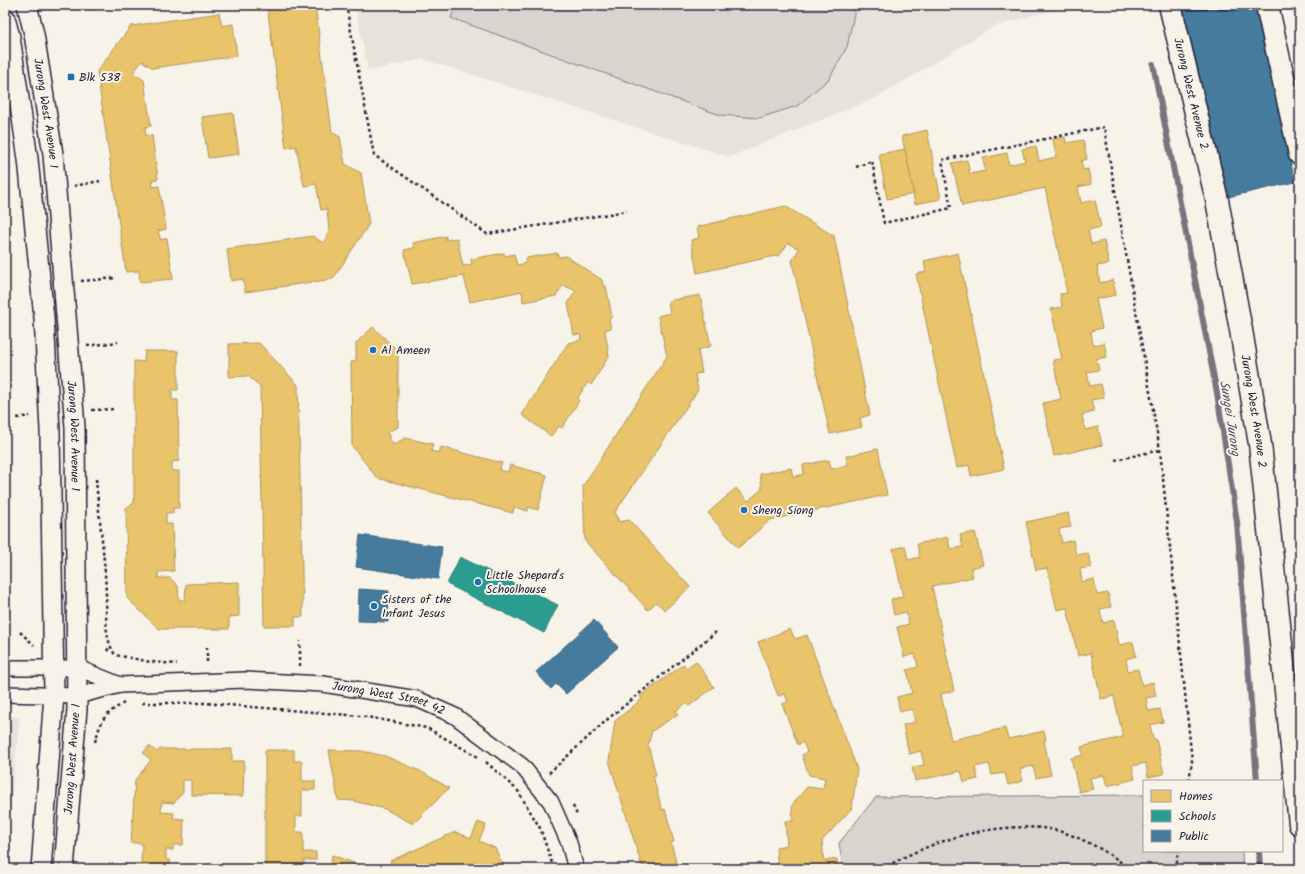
<svg xmlns="http://www.w3.org/2000/svg" width="1305" height="874" font-family="Kalam,sans-serif">
<style>
.built{fill:#e7e3db}
.green{fill:#d8d5cf;stroke:#7d7c85}
.homes{fill:#e9c46a;stroke:#ad935c}
.schools{fill:#2a9d8f;stroke:#287876}
.public{fill:#457b9d;stroke:#3a6080}
.lines{fill:none;stroke-linecap:round;stroke-linejoin:round}
.stream{stroke:#76747f;stroke-width:6}
.minor-casing{stroke:#22223b;stroke-width:18}
.tertiary-casing{stroke:#22223b;stroke-width:22}
.secondary-casing{stroke:#22223b;stroke-width:25}
.path{stroke:#22223b;stroke-width:2.5;stroke-dasharray:3 3;stroke-linecap:butt}
.minor{stroke:#f7f3e8;stroke-width:15}
.tertiary{stroke:#f7f3e8;stroke-width:19}
.secondary{stroke:#f7f3e8;stroke-width:22}
.poi-dot{fill:#1f6fb2;stroke:#f7f3e8;stroke-width:1.5}
.labels{text-anchor:middle;stroke-width:4;stroke-linejoin:round;paint-order:stroke}
.poi-label{font-size:12px;fill:#22223b;stroke:#f7f3e8;text-anchor:start}
.street-label{font-size:12px;fill:#22223b;stroke:#f7f3e8}
.water-label{font-size:13px;font-style:italic;fill:#535263;stroke:#f7f3e8}
</style>
<rect width="100%" height="100%" fill="#f7f3e8"/>
<filter id="ink" filterUnits="userSpaceOnUse"><feTurbulence type="fractalNoise" baseFrequency=".025" numOctaves="2"/><feDisplacementMap in="SourceGraphic" scale="8" xChannelSelector="R" yChannelSelector="G"/><feConvolveMatrix kernelMatrix="1 2 1 2 8 2 1 2 1" color-interpolation-filters="sRGB"/></filter>
<g filter="url(#ink)">
<g class="built">
<polygon points="355,5 1073,5 995,26 878,97 729,157 423,59 368,71"/>
<polygon points="5,716 20,717 5,855"/>
</g>
<g class="green">
<polygon points="456,5 856,5 847,47 829,79 797,106 759,118 720,115 451,18"/>
<polygon points="1144,795 1144,851 1242,851 1243,869 843,869 839,843 876,797"/>
</g>
<g class="homes">
<polygon points="267,5 315,5 332,132 340,137 345,164 361,173 369,224 333,279 245,292 243,279 231,281 227,249 313,236 323,243 329,232 327,209 321,210 316,184 304,186 296,146 286,148"/>
<polygon points="219,13 222,26 233,24 237,56 153,68 142,61 133,73 144,80 151,126 145,127 146,136 152,135 158,179 152,180 153,187 159,186 166,229 158,231 161,240 167,238 173,279 140,282 139,271 126,272 97,71 131,26"/>
<polygon points="233,113 239,154 208,158 202,117"/>
<polygon points="927,130 941,199 915,204 902,136"/>
<polygon points="1065,137 1066,143 1083,140 1087,159 1081,161 1083,170 1088,169 1091,184 1078,187 1081,203 1095,200 1101,227 1088,230 1091,244 1104,241 1109,264 1097,266 1100,283 1113,280 1116,295 1096,299 1102,328 1091,331 1093,345 1104,343 1107,357 1096,359 1099,370 1087,372 1090,386 1101,384 1104,398 1091,400 1094,412 1082,415 1085,430 1098,427 1102,445 1054,456 1043,403 1061,399 1053,360 1062,359 1051,309 1062,307 1060,294 1067,293 1045,188 962,206 952,163 967,160 970,174 985,171 983,158 1007,153 1009,165 1025,161 1022,149 1036,146 1039,161 1056,157 1053,139"/>
<polygon points="905,149 914,194 887,199 879,154"/>
<polygon points="785,206 834,236 870,415 860,418 862,427 830,434 792,261 799,249 788,243 780,255 697,273 691,240 699,238 697,227"/>
<polygon points="446,236 446,240 457,238 463,266 472,264 471,259 504,253 505,256 514,254 517,265 526,263 526,258 557,253 558,257 566,256 602,280 603,286 606,286 612,317 609,319 611,328 605,330 609,356 591,385 588,382 577,399 579,401 562,428 559,426 551,436 522,415 568,343 581,340 580,334 574,335 568,303 576,291 563,285 556,296 523,302 522,291 470,302 464,276 412,284 404,250 414,248 413,243"/>
<polygon points="958,253 1004,469 971,476 969,465 957,468 916,274 926,272 924,261"/>
<polygon points="700,295 711,346 698,350 702,373 695,374 698,390 615,512 619,522 629,520 690,587 665,610 656,602 648,610 585,541 583,486 667,356 658,316 670,313 668,301"/>
<polygon points="373,327 398,351 398,427 387,432 393,445 405,438 433,444 431,451 439,453 441,447 502,463 499,470 508,472 510,465 547,475 538,510 528,507 528,511 514,507 513,513 377,478 352,446 351,362 356,361 356,343"/>
<polygon points="259,343 298,385 303,617 295,617 295,626 264,626 260,386 248,376 229,377 229,344"/>
<polygon points="145,351 178,351 178,390 172,390 172,400 178,400 179,461 172,462 172,471 179,471 179,508 173,508 173,513 166,513 166,524 172,524 174,571 158,572 158,578 170,578 178,586 179,600 185,600 186,584 239,582 239,616 229,617 229,629 159,629 127,598 126,508 134,503 134,361 144,362"/>
<polygon points="878,449 887,495 770,520 738,548 708,513 736,488 748,501 762,489 760,474 791,468 793,477 804,474 803,465 829,460 831,469 848,465 846,456"/>
<polygon points="1068,513 1071,527 1059,529 1062,543 1073,540 1076,555 1088,553 1091,567 1080,569 1082,582 1094,579 1097,595 1108,593 1111,607 1100,609 1103,623 1114,620 1119,645 1133,642 1136,656 1126,659 1128,671 1138,669 1142,685 1153,682 1156,696 1146,698 1148,711 1160,709 1163,722 1150,725 1153,739 1156,739 1164,774 1148,777 1146,763 1132,766 1135,779 1107,786 1104,775 1090,778 1093,789 1079,792 1071,758 1083,755 1081,747 1123,737 1114,696 1101,699 1091,653 1078,656 1067,608 1057,610 1047,568 1036,570 1026,522"/>
<polygon points="975,532 983,565 971,568 973,577 932,586 954,691 941,694 951,740 1005,728 1008,739 1044,731 1046,740 1044,740 1051,775 1036,778 1033,766 1020,769 1023,781 1008,785 1005,773 992,775 989,764 975,767 978,779 964,782 961,771 915,781 912,767 924,765 921,751 909,754 903,725 915,722 912,709 900,712 897,697 912,693 907,670 918,667 915,654 904,657 897,627 909,624 906,612 894,615 891,599 903,597 893,549 905,546 908,560 920,557 917,544 948,537 950,549 963,547 960,535"/>
<polygon points="790,629 795,639 807,635 857,769 852,808 822,841 824,861 837,859 838,868 778,869 776,847 787,845 785,821 793,821 792,805 807,787 823,789 825,778 809,775 802,755 807,752 803,742 798,745 782,704 788,702 785,694 778,696 758,642"/>
<polygon points="696,661 714,687 689,706 686,703 676,711 678,714 652,731 648,745 656,775 653,776 662,810 665,809 674,842 671,843 678,869 643,869 609,761 615,721 642,699 640,696 684,664 686,668"/>
<polygon points="149,746 157,752 160,749 232,749 232,761 244,761 243,796 191,795 191,780 183,780 183,792 174,803 162,802 161,812 174,813 173,818 184,819 183,845 173,845 173,850 166,850 166,860 170,860 170,869 120,869 120,865 141,866 142,843 131,843 135,780 151,760 143,753"/>
<polygon points="265,750 294,750 294,761 302,761 302,781 315,781 315,790 302,790 302,816 296,816 296,832 303,832 303,852 316,852 316,860 304,860 304,869 265,869"/>
<polygon points="329,750 362,751 385,756 420,771 449,788 413,824 385,809 354,801 338,800"/>
<polygon points="478,822 486,825 479,841 495,848 505,869 393,869 390,861 455,832 471,838"/>
<polygon points="332,855 359,865 357,869 330,869"/>
</g>
<polygon class="schools" points="460,557 558,605 544,633 447,584"/>
<g class="public">
<polygon points="1182,5 1257,5 1295,182 1224,198"/>
<polygon points="360,535 442,547 438,579 356,567"/>
<polygon points="359,589 389,591 388,622 358,621"/>
<polygon points="594,620 618,647 566,694 556,684 551,689 536,672"/>
</g>
<g class="lines">
<g class="stream">
<polyline points="1153,64 1217,393 1237,522 1257,781"/>
<polyline points="1259,851 1260,869"/>
</g>
<defs>
<g id="minor">
<polyline points="5,668 78,668 120,685"/>
<path id="s1" d="M 5,694 L 77,696 L 120,685 L 245,680 L 323,684 L 417,699 L 455,716 L 522,766 L 551,802 L 569,843 L 576,869"/>
</g>
<g id="tertiary">
<path id="s2" d="M 27,5 L 34,34 L 53,154 L 75,427 L 77,709 L 64,869"/>
<polyline points="5,18 10,37 28,159 44,318 50,430 54,695 41,869"/>
</g>
<g id="secondary">
<path id="s3" d="M 1170,5 L 1217,200 L 1241,330 L 1260,444 L 1300,824"/>
<polyline points="1267,5 1300,154"/>
</g>
</defs>
<use href="#minor" class="minor-casing"/>
<use href="#tertiary" class="tertiary-casing"/>
<use href="#secondary" class="secondary-casing"/>
<g class="path">
<polyline points="346,5 374,155 487,234 627,211"/>
<polyline points="856,167 872,161 884,223 951,208 942,160 1104,127 1160,450 1192,761 1189,781"/>
<polyline points="5,175 11,175"/>
<polyline points="74,186 100,181"/>
<polyline points="81,281 117,278"/>
<polyline points="87,346 118,342"/>
<polyline points="92,410 116,409"/>
<polyline points="17,418 30,416"/>
<polyline points="1115,460 1160,450"/>
<path d="M 96,479 C 99,518 105,557 106,595 C 107,617 103,635 115,655 L 151,662 L 177,664"/>
<polyline points="20,632 34,645"/>
<polyline points="207,647 207,665"/>
<polyline points="107,651 110,646"/>
<polyline points="300,666 300,641"/>
<polyline points="142,703 205,703 361,716 427,728 478,757"/>
<path d="M 95,742 C 102,719 102,716 124,703"/>
<polyline points="486,762 518,791 540,828 554,869"/>
<polyline points="549,773 609,718 716,632"/>
<polyline points="573,806 578,817"/>
<path d="M 882,869 C 929,842 986,823 1042,828 C 1069,830 1109,851 1129,869"/>
<polyline points="1176,869 1178,851"/>
</g>
<use href="#minor" class="minor"/>
<use href="#tertiary" class="tertiary"/>
<use href="#secondary" class="secondary"/>
</g>
</g>
<g class="poi-dot">
<rect x="67" y="73" width="8" height="8" rx="2"/>
<circle cx="373" cy="350" r="4"/>
<circle cx="744" cy="510" r="4"/>
<circle cx="478" cy="582" r="4"/>
<circle cx="374" cy="606" r="4"/>
</g>
<g class="labels">
<g class="poi-label">
<text x="79" y="81">Blk 538</text>
<text x="381" y="354">Al Ameen</text>
<text x="752" y="514">Sheng Siong</text>
<text x="486" y="579">Little Shepard's<tspan x="486" dy="14">Schoolhouse</tspan></text>
<text x="382" y="603">Sisters of the<tspan x="382" dy="14">Infant Jesus</tspan></text>
</g>
<g class="street-label">
<text dy="4" stroke="none"><textPath href="#s3" startOffset="91">Jurong West Avenue 2</textPath></text>
<text dy="4" stroke="none"><textPath href="#s2" startOffset="110">Jurong West Avenue 1</textPath></text>
<text dy="4" stroke="none"><textPath href="#s3" startOffset="415">Jurong West Avenue 2</textPath></text>
<text dy="4" stroke="none"><textPath href="#s2" startOffset="434">Jurong West Avenue 1</textPath></text>
<text dy="4" stroke="none"><textPath href="#s1" startOffset="387">Jurong West Street 42</textPath></text>
<text transform="translate(72 759) rotate(-86)" y="4">Jurong West Avenue 1</text>
</g>
<g class="water-label">
<text transform="translate(1231 418) rotate(81)" y="5">Sungei Jurong</text>
</g>
</g>
<rect width="1305" height="874" fill="none" stroke="#f7f3e8" stroke-width="20"/>
<rect x="10" y="10" width="1285" height="854" fill="none" stroke="#22223b" stroke-width="1.5" filter="url(#ink)"/>
<rect x="1143" y="780" width="140" height="72" fill="#f7f3e8" stroke="#a29fa3"/>
<rect x="1151" y="790" width="20" height="12" fill="#e9c46a" stroke="#a29fa3"/>
<text x="1179" y="800" font-size="12" fill="#22223b">Homes</text>
<rect x="1151" y="810" width="20" height="12" fill="#2a9d8f" stroke="#a29fa3"/>
<text x="1179" y="820" font-size="12" fill="#22223b">Schools</text>
<rect x="1151" y="830" width="20" height="12" fill="#457b9d" stroke="#a29fa3"/>
<text x="1179" y="840" font-size="12" fill="#22223b">Public</text>
</svg>
